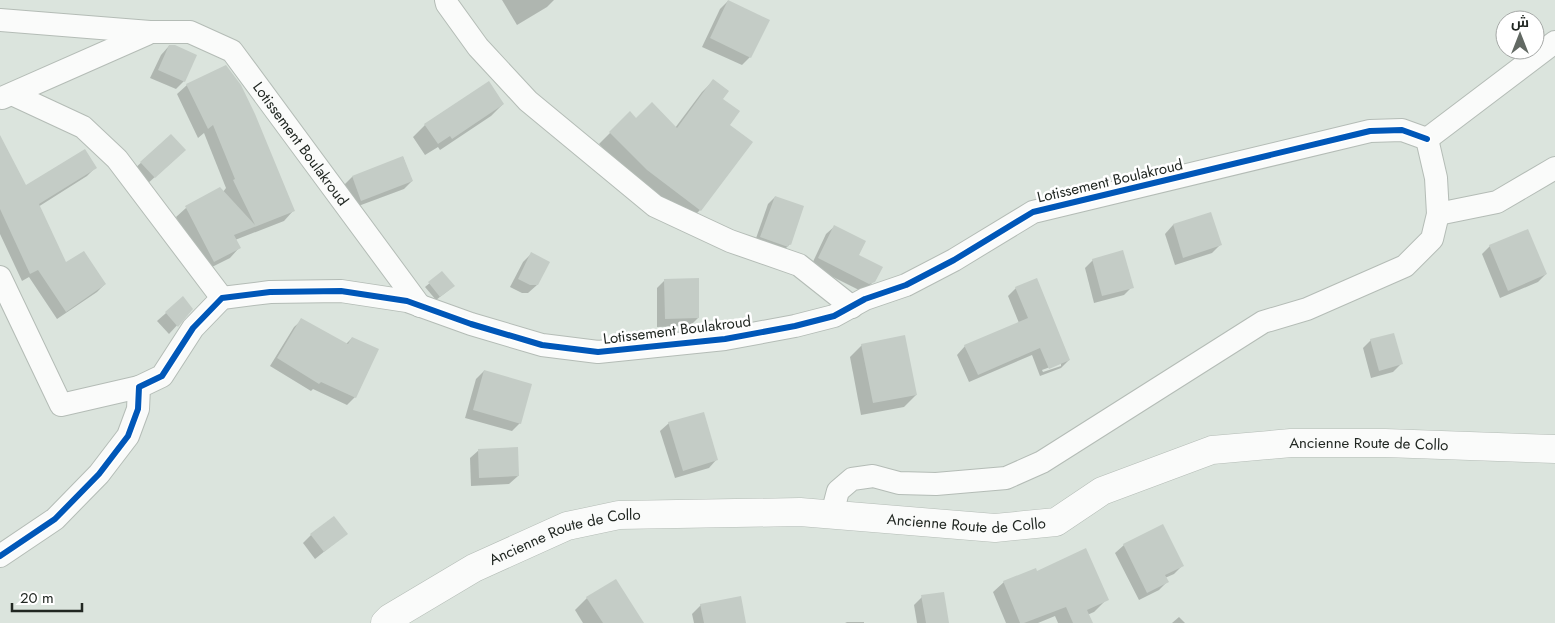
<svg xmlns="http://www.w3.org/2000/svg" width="1555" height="623" font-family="Jost,Cairo,sans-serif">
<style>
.shadow{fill:#0003;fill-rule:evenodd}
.building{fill:#c4ccc6}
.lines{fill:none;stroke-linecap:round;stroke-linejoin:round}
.minor-casing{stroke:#b4bcb6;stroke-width:24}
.secondary-casing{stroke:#b4bcb6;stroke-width:29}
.minor{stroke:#fafbfa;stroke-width:22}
.secondary{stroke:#fafbfa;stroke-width:28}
.cycleway-casing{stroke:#fff;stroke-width:9}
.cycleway{stroke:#0057b8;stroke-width:6}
.labels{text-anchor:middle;stroke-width:5;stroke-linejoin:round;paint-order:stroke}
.street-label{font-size:15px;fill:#212722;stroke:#fff}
</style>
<rect width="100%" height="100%" fill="#dbe4dd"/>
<g class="shadow">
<polygon points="502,0 554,0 547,7 517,25"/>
<polygon points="728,1 750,57 742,65 702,47 720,9"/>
<polygon points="169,46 184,81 176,89 150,78 161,55"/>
<polygon points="713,81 721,99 728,125 700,210 689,221 636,181 599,144 630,113 636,119 675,128 702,92"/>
<polygon points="187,85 293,211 284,221 235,240 239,248 230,258 204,271 176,217 186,208 223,192 226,188 204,133 198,138 177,94"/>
<polygon points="503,104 491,116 440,150 438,147 425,155 413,137 425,125"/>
<polygon points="171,135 176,158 146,185 132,171"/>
<polygon points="0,153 26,186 95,168 87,176 38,207 66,264 105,284 97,292 57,319 29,277 22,281 0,234"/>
<polygon points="403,157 412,181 404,189 353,208 344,185 352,177"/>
<polygon points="775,197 790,244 780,254 754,244 768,204"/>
<polygon points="1210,213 1220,245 1212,253 1175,265 1165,234 1173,225"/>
<polygon points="835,226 874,281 866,289 861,291 811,266 826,234"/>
<polygon points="1490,246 1546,274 1538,282 1500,298 1482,254"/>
<polygon points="531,254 537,285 528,293 522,293 510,287 523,262"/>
<polygon points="1093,260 1132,287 1124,295 1094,303 1085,268"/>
<polygon points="442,273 449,290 436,300 425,287"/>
<polygon points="665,280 698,318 690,326 657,327 657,288"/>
<path d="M 1016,288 L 1069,360 L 1061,368 L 1040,376 L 1032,355 L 969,382 L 957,355 L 965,346 L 1019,323 L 1008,296 ZM 1061,363 L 1061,366 L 1043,372 L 1042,370 Z"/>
<polygon points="183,298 192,309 169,334 157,321"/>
<polygon points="302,320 346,344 352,338 355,397 347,405 313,389 311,391 270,366 294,327"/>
<polygon points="1371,340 1401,364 1393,372 1371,378 1363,348"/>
<polygon points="862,345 916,395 904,407 861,415 850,357"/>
<polygon points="484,371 520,423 512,431 465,418 476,379"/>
<polygon points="669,423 717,459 709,468 675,478 660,431"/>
<polygon points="479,450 518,476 509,484 471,486 470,458"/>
<polygon points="1162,526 1182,566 1174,574 1165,578 1167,582 1159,590 1139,600 1115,553 1124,545"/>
<polygon points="346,534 315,559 303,543 311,535"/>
<polygon points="1037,572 1105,601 1094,612 1087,615 1089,623 1058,623 1055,616 1038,623 1006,623 993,592 1004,582"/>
<polygon points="922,597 948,623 917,623 914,605"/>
<polygon points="587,598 643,623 583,623 575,610"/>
<polygon points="701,605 741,623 694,623 692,614"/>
<polygon points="1179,617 1185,623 1172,623"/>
<polygon points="847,622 864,622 864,623 845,623"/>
</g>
<g class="building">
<polygon points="728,0 770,20 751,58 710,38"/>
<polygon points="169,45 175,45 197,55 185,82 158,70"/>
<polygon points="226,65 241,85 255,114 295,211 234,235 241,248 214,262 185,206 220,187 255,225 233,180 235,179 213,125 208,129 186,84"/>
<polygon points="713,79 729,91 723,99 740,111 730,125 753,142 701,211 647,170 609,132 630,111 636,118 652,102 677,128"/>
<polygon points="489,81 504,104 452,139 450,136 438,144 424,124"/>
<polygon points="171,134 186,150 155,178 140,162"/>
<polygon points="0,135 26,185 85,149 97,168 39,204 66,262 84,251 106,284 66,312 38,270 30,274 0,209"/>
<polygon points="403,156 413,181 361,201 352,176"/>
<polygon points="775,196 804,206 791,245 789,244 788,247 760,237"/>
<polygon points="1211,212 1222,245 1183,258 1173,224"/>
<polygon points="834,225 866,241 859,255 883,267 875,282 869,284 818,258"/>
<polygon points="1528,229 1547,274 1508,291 1489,245"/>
<polygon points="1123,250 1134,288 1102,296 1092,259"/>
<polygon points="531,252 550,262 538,285 530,285 518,279"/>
<polygon points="442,271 455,286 440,297 428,282"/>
<polygon points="699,278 699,318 665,319 664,279"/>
<polygon points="1037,278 1070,360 1049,369 1040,348 978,375 964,345 1028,318 1015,287"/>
<polygon points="183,296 193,309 178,327 165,312"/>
<polygon points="301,318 348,344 352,337 379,349 356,398 321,382 319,384 277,358"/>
<polygon points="1394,333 1403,364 1379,371 1370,339"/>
<polygon points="905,335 917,395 873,403 861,344"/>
<polygon points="484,370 532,384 521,424 473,410"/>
<polygon points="704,412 718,460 683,471 668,422"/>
<polygon points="518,447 519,476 479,478 478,449"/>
<polygon points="334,516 348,534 324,552 310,534"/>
<polygon points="1163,524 1184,566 1165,575 1169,582 1147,593 1123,544"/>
<polygon points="1086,548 1109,600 1087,610 1093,623 1073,623 1066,607 1024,623 1020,623 1003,581 1036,568 1037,571"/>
<polygon points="616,579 644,623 603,623 586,597"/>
<polygon points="944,592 949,623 926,623 921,595"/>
<polygon points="741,596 746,623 704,623 700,604"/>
</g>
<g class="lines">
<defs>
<g id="minor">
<polyline points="446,0 447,4 478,47 528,101 655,206 730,241 799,265 852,307"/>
<path id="s1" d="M 0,20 L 150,32 L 190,32 L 232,51 L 420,306"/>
<polyline points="12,94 83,127 117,159 222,298"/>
<polyline points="2,98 147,34"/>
<polyline points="1427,139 1555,42"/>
<polyline points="1438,214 1497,202 1555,168"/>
<polyline points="0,277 61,405 139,387"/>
<polyline points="832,514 838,491 852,479 873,476 899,483 936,484 1006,478 1042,462 1263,322 1307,309 1405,266 1432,239 1438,214 1436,178 1427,139"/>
<polyline points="0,556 55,519 99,474 128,436 138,409 139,387 162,376 193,328 222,298 270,292 341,291 407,301 471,324 542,345 598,352 725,339 795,326 834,316 865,299 906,285 954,260 1033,212 1370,131 1402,130 1427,139"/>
</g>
<g id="secondary">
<path id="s2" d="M 385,623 L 390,618 L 474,568 L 567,526 L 619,515 L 800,512 L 995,528 L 1056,522 L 1102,491 L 1212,450 L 1291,443 L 1385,443 L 1555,449"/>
</g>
</defs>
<use href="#minor" class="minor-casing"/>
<use href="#secondary" class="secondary-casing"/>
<use href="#minor" class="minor"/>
<use href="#secondary" class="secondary"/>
<defs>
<polyline id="cycleway" points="0,556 55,519 99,474 128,436 138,409 139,387 162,376 193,328 222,298 270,292 341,291 407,301 471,324 542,345 598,352 725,339 795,326 834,316 865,299 906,285 954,260 1033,212 1370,131 1402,130 1427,139"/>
</defs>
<use href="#cycleway" class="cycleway-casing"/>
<use href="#cycleway" class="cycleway"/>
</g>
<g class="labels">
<g class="street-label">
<text dy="5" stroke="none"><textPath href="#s1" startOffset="352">Lotissement Boulakroud</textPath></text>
<text transform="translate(1110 181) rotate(-13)" y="5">Lotissement Boulakroud</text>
<text transform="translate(677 330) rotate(-7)" y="5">Lotissement Boulakroud</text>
<text dy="5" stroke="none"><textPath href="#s2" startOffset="1028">Ancienne Route de Collo</textPath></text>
<text dy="5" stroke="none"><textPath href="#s2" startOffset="608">Ancienne Route de Collo</textPath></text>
<text dy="5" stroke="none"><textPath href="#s2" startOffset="202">Ancienne Route de Collo</textPath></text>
</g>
</g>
<g transform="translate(1520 35)"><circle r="24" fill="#ffffff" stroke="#a6a9a7"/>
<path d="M0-4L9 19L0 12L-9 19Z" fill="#626963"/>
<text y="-8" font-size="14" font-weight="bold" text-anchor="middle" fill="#212722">ش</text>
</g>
<path d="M12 603v8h70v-8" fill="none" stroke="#212722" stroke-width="2.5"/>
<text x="20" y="603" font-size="15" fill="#212722" stroke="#ffffff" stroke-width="4" paint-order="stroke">20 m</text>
</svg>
